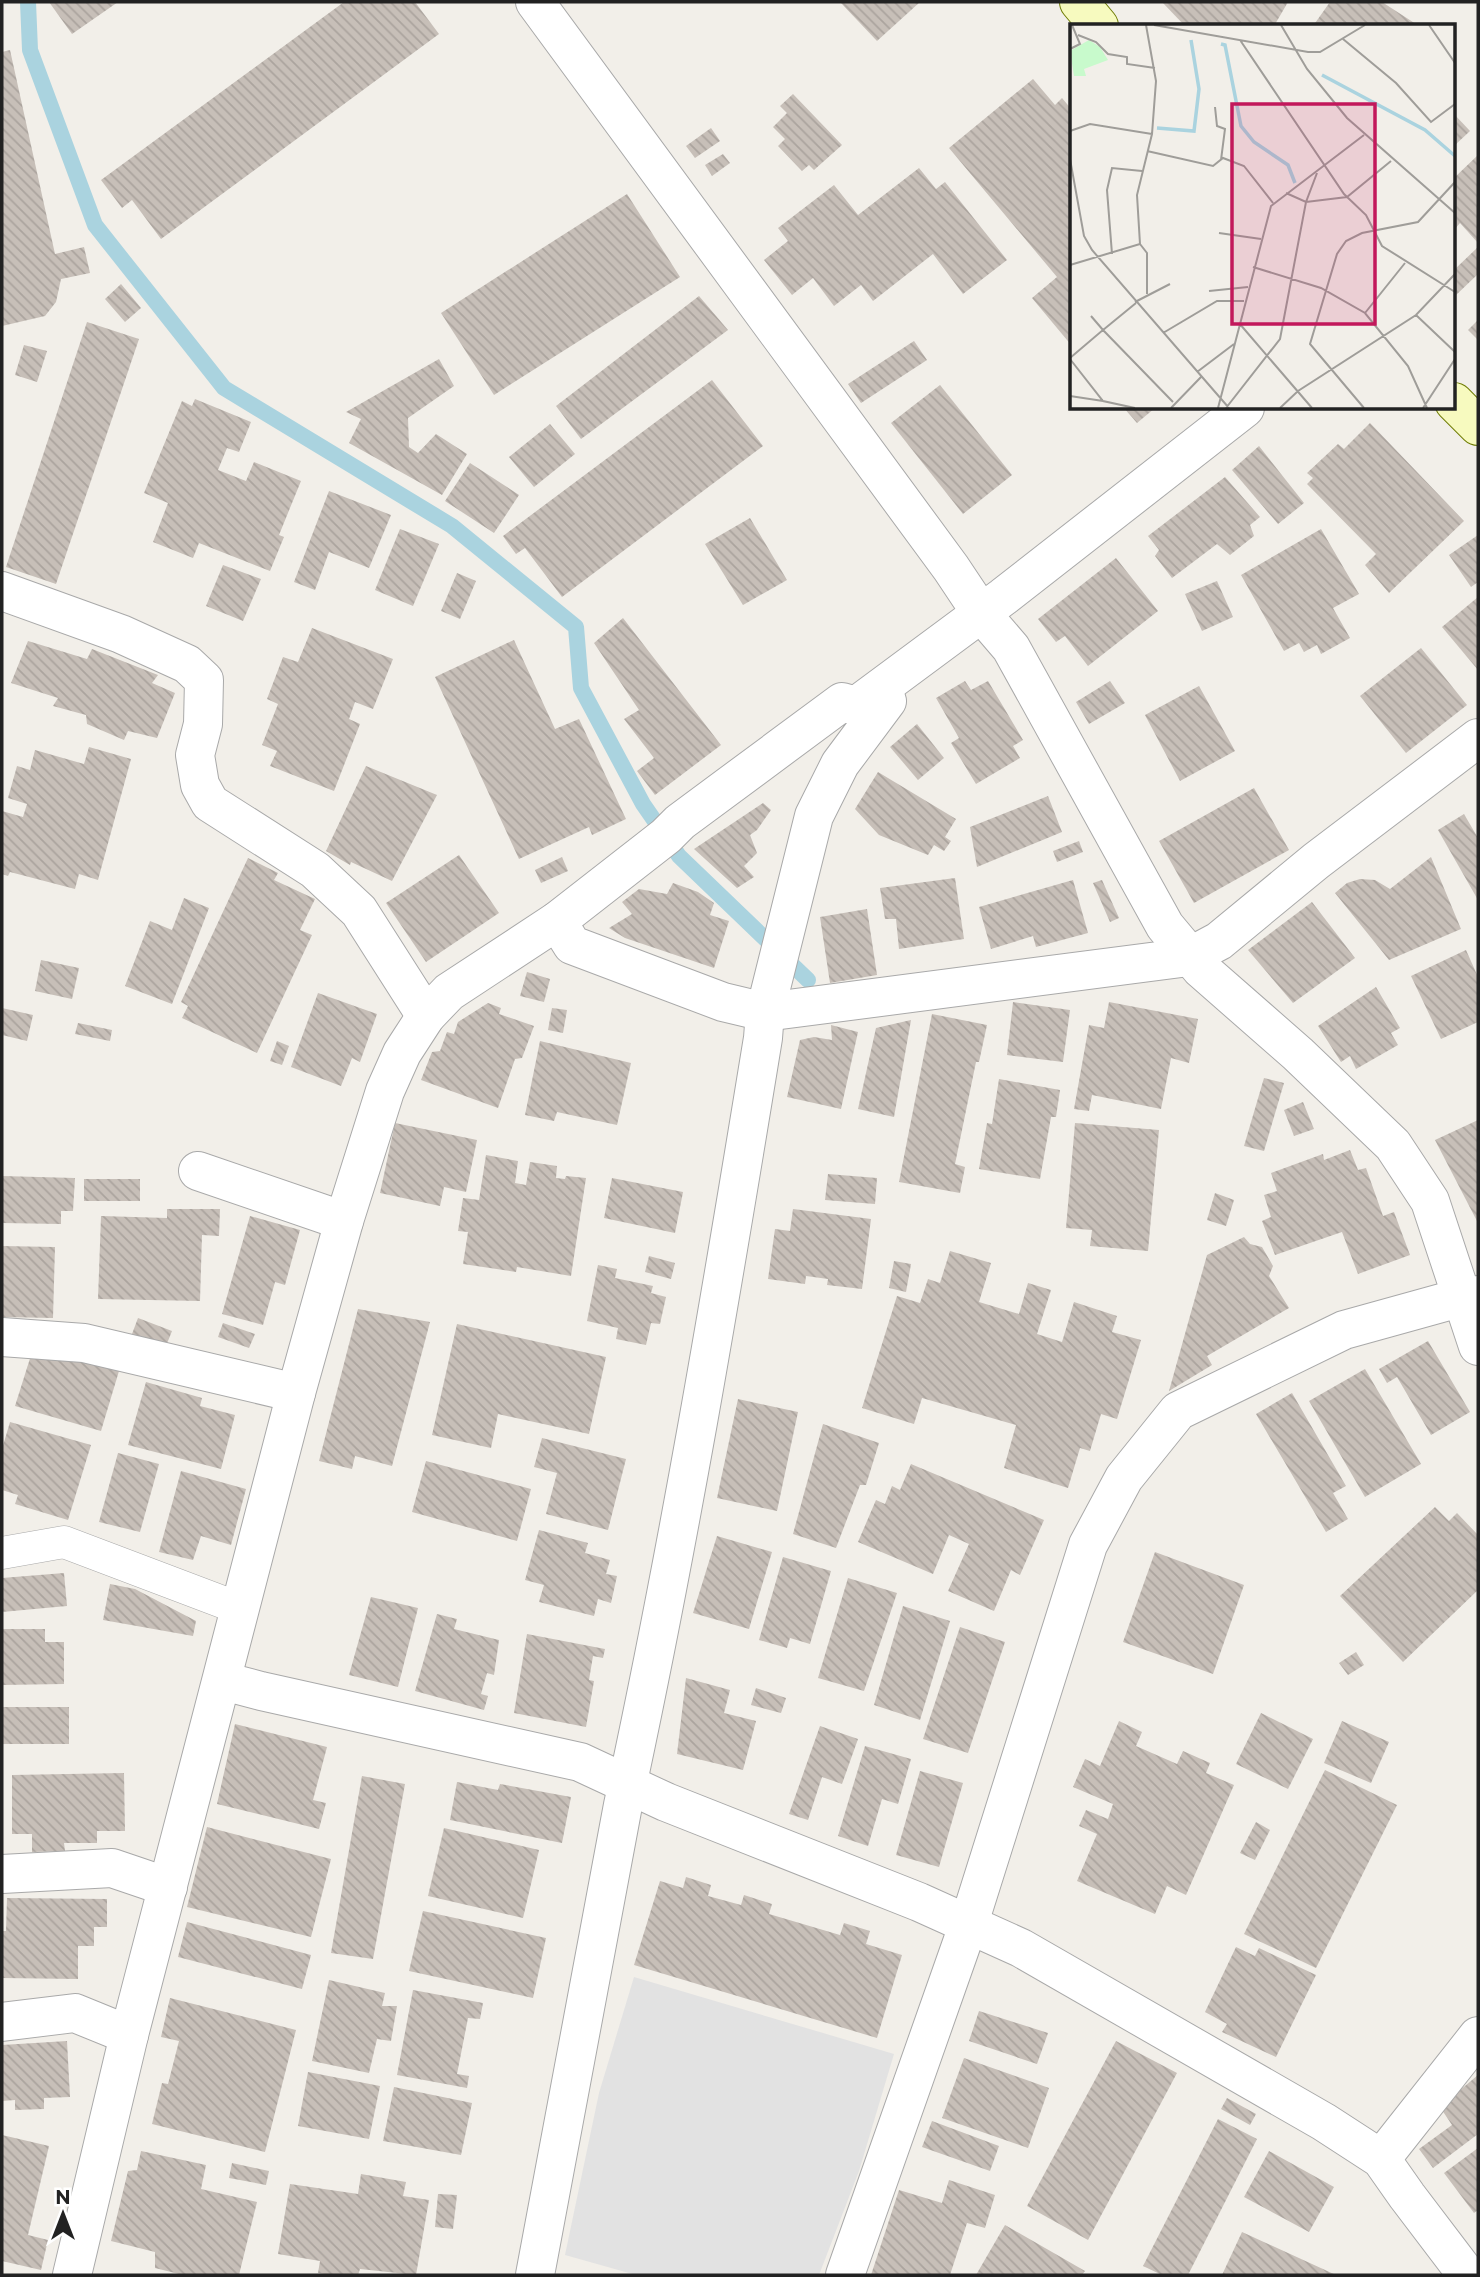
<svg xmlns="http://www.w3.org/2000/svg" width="1480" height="2277" font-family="Montserrat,sans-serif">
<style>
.parking{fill:#e2e2e2}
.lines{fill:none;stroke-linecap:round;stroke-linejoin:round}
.stream{stroke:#aad3df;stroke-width:16}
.building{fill:url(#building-back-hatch)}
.service-casing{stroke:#a9a9a9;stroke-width:33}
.minor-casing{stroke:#a9a9a9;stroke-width:40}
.secondary-casing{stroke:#707d05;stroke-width:40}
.service{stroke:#fff;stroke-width:32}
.minor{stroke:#fff;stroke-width:38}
.secondary{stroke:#f7fabf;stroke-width:38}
.inset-river{fill:none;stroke:#aad3df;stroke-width:3.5}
.inset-road{fill:none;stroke:#9f9d99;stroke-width:2}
.view{fill:#c2185b;fill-opacity:0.15;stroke:#c2185b;stroke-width:3.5}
.inset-edge{fill:none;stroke:#222;stroke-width:3.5}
</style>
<defs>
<pattern id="building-back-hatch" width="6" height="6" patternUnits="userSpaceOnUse" patternTransform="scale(1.75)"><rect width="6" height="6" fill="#c7bfb8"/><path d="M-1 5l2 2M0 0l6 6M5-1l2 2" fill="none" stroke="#aba49e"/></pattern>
</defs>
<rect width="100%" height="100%" fill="#f2efe9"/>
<polygon class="parking" points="634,1977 894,2054 859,2171 819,2275 636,2275 565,2255 599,2093"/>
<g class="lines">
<polyline class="stream" points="28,2 30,50 95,225 224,388 452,526 576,627 581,688 643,804 679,856 808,980"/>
</g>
<g class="building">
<polygon points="49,2 118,2 72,34"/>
<polygon points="344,2 415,2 439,34 161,239 132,200 122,208 101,180"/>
<polygon points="840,2 920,2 877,41"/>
<polygon points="1162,2 1288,2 1274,26 1185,26"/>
<polygon points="1330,2 1382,2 1419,26 1313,26"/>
<polygon points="10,50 55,254 84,247 90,273 61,279 56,302 45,316 2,326 2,52"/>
<polygon points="1033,79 1055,105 1062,98 1072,110 1072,346 1032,298 1057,277 949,148"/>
<polygon points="793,94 842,145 814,170 809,165 802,171 778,146 785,139 773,127 787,113 780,106"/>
<polygon points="1454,114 1470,131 1454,146"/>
<polygon points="711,128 720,141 695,158 686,146"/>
<polygon points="723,154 730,163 712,176 705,165"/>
<polygon points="1478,155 1478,243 1460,223 1454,230 1454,178"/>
<polygon points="919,168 936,189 945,182 1007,260 963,294 933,254 873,301 861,285 834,306 813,278 792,295 764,260 788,241 778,228 834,185 858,215"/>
<polygon points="627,194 680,277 494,395 441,313"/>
<polygon points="1478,247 1478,274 1454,297 1454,270"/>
<polygon points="121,284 141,308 125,322 105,299"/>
<polygon points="699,296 728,330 581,439 556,406"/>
<polygon points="1478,320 1478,340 1468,330"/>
<polygon points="87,322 139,339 56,584 6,567"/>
<polygon points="914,341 927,360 861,403 848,384"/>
<polygon points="24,345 47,351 37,382 15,375"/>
<polygon points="439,359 454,386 408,418 409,447 418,453 436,434 467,454 442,495 349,443 361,419 346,412"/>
<polygon points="712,380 763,446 562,597 525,548 516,554 503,536"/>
<polygon points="940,385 1012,475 963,514 891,423"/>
<polygon points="195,399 251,422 239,452 227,448 218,470 246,481 254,462 301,481 279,535 284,537 270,571 199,543 193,558 153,542 168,503 144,493 182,401 192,406"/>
<polygon points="1124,408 1155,408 1137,423"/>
<polygon points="1370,423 1464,521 1389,593 1365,565 1376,554 1307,484 1313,478 1307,473 1338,444 1344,449"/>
<polygon points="550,424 575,454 534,487 509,457"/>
<polygon points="1259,446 1304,503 1278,524 1232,470"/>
<polygon points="470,463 519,495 494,533 445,501"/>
<polygon points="1225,477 1260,517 1250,525 1254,536 1230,555 1217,544 1172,578 1155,556 1159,550 1148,536"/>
<polygon points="329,491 391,515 369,568 329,552 315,590 294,582"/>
<polygon points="750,518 787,580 743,605 705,544"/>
<polygon points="400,529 439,544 413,606 375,590"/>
<polygon points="1321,529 1359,594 1333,608 1350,638 1321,654 1317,645 1304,652 1299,643 1284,651 1241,575"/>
<polygon points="1478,535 1478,582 1471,587 1449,555"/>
<polygon points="1116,558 1158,611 1088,666 1065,636 1056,642 1038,619"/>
<polygon points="223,565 261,579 243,621 206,606"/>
<polygon points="457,573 476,581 460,619 441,611"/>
<polygon points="1217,581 1233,617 1202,631 1185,594"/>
<polygon points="1478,597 1478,670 1442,627"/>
<polygon points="623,618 721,745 655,795 637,771 654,758 624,719 639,710 594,643"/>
<polygon points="312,628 393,659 373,709 355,702 349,719 360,724 334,791 270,766 277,751 262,745 278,704 267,699 283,657 298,662"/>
<polygon points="514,640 555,729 579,719 626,819 592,835 589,827 519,859 435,677"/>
<polygon points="28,641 87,659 92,649 158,675 152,683 175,693 157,738 128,731 124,740 87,724 86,715 53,706 58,698 11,683"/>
<polygon points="1421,648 1467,705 1406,753 1360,696"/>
<polygon points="965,681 971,690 988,681 1023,740 1013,746 1020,758 976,784 951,743 959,738 936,698"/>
<polygon points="1110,681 1125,703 1089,724 1076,702"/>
<polygon points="1199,686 1235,751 1180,781 1145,715"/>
<polygon points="917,724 944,758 918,780 890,747"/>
<polygon points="89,747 131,759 98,880 79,874 75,889 10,872 8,876 2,874 2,811 23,817 27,804 8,798 17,766 30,770 35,750 84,764"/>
<polygon points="366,766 437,795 392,881 351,862 350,865 326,851"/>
<polygon points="878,772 956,819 945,837 951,841 944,851 934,845 928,855 879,835 855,809"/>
<polygon points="1254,788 1289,850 1194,903 1159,841"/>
<polygon points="1048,796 1062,832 977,867 970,827"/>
<polygon points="763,803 771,810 757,830 750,835 757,853 744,866 754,877 737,888 694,849"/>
<polygon points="1464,814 1478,838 1478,900 1438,830"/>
<polygon points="1079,841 1083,852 1057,862 1053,851"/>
<polygon points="459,855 499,913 426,962 386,903"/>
<polygon points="562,857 568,871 541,883 535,870"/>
<polygon points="1431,857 1461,929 1389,960 1335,893 1347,883 1360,879 1375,880 1390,889"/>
<polygon points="248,858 278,873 274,880 315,899 300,930 312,935 257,1053 182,1018 188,1006 181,1002"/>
<polygon points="955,878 964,939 899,949 896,919 885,919 880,888"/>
<polygon points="1073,880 1088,933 1036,947 1033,936 991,949 979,907"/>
<polygon points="1102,880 1119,918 1110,922 1093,883"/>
<polygon points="673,883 698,892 714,903 710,915 729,921 714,968 625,938 609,928 632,914 622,902 639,889 667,894"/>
<polygon points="184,898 209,908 172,1004 125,986 150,921 172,930"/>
<polygon points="1312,902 1355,958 1293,1003 1248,950"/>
<polygon points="867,909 877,975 830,983 820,917"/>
<polygon points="1466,950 1478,977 1478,1022 1441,1039 1411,976"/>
<polygon points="41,960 79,968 72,999 35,991"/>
<polygon points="527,972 550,979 544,1002 520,996"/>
<polygon points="1376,987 1400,1028 1391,1033 1398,1045 1356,1069 1350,1056 1341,1062 1318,1026"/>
<polygon points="318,993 377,1014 360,1062 352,1058 341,1086 291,1067"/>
<polygon points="1013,1002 1070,1010 1063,1062 1007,1055"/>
<polygon points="1109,1002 1198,1019 1189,1063 1171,1058 1161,1109 1092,1095 1089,1111 1074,1109 1089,1025 1104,1028"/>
<polygon points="488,1003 501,1008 499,1014 534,1026 522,1058 515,1059 498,1108 421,1080 432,1052 440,1051 447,1032 454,1034 458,1022"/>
<polygon points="2,1008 33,1015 27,1041 2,1035"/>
<polygon points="552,1008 567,1010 563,1033 548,1030"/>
<polygon points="932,1014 987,1025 979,1062 976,1062 955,1164 965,1167 960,1193 899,1182"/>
<polygon points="911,1020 894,1117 858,1109 876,1028"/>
<polygon points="78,1023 112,1030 110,1041 75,1034"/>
<polygon points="831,1025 858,1032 841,1109 787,1097 800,1040 814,1037 832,1040"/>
<polygon points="277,1041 289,1046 282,1065 270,1061"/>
<polygon points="540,1041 631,1063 617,1125 557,1112 554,1121 525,1115"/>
<polygon points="1264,1078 1284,1083 1264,1151 1244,1146"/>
<polygon points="999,1079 1060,1090 1056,1117 1051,1117 1040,1179 979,1169 987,1123 992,1124"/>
<polygon points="1303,1102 1314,1129 1294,1136 1284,1110"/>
<polygon points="1478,1120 1478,1223 1435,1140"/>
<polygon points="395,1123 477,1140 466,1192 444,1187 440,1206 380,1193"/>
<polygon points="1075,1123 1159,1130 1148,1251 1090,1246 1092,1230 1066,1228"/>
<polygon points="1350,1150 1358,1170 1366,1168 1383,1216 1394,1212 1410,1255 1358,1274 1342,1232 1275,1255 1262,1221 1271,1217 1264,1195 1277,1191 1271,1173 1323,1154 1324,1160"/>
<polygon points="486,1155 518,1161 515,1183 526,1185 530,1162 557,1166 556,1178 565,1179 566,1176 586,1178 571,1276 517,1267 516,1272 463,1264 468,1232 458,1231 463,1198 479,1200"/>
<polygon points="828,1174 877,1178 875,1204 825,1200"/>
<polygon points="2,1176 75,1178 73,1211 61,1211 61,1224 2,1223"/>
<polygon points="612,1178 683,1192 675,1233 604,1218"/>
<rect x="84" y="1179" width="56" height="22"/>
<polygon points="1215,1193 1234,1200 1226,1226 1207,1220"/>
<polygon points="167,1209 220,1209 219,1236 202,1235 200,1301 98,1299 101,1216 167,1218"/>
<polygon points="793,1209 871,1219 862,1289 827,1285 828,1279 806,1276 805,1284 768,1279 775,1229 790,1231"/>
<polygon points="250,1216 300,1230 285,1285 275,1282 263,1325 222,1314"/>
<polygon points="1244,1237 1250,1244 1262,1247 1273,1266 1269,1276 1289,1308 1207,1356 1212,1365 1169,1391 1207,1255"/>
<polygon points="2,1246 55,1247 53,1318 2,1317"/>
<polygon points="950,1251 991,1263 979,1302 1019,1314 1028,1283 1051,1290 1037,1334 1062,1342 1074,1302 1117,1316 1112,1332 1141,1340 1117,1419 1101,1414 1090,1451 1080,1448 1068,1488 1004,1468 1016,1425 922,1398 914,1424 862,1408 897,1296 920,1303 928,1279 940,1283"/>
<polygon points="649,1256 675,1263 671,1279 645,1272"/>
<polygon points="894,1261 911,1264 906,1292 889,1288"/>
<polygon points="598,1265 617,1269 615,1278 653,1286 651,1293 666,1297 660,1324 651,1323 646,1345 616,1339 618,1328 587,1321"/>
<polygon points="358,1309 430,1322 392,1466 355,1456 352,1469 319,1461"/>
<polygon points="138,1318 172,1331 166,1346 132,1334"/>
<polygon points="223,1323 255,1334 249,1348 218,1337"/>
<polygon points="457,1324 606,1357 589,1434 498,1414 491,1448 432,1435"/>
<polygon points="1428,1341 1470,1412 1431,1435 1397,1377 1387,1383 1379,1369"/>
<polygon points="32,1352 122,1361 101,1431 15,1406"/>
<polygon points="1365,1369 1421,1464 1365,1497 1309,1401"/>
<polygon points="146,1382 202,1398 200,1406 235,1415 221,1469 128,1445"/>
<polygon points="1292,1393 1346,1486 1333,1493 1348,1519 1326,1532 1256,1414"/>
<polygon points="738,1399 798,1412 777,1511 717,1498"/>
<polygon points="10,1422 91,1445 68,1520 15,1504 18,1495 2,1490 2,1449"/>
<polygon points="823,1424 879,1443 866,1485 860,1485 836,1548 793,1534"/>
<polygon points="542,1438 626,1459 608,1530 546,1514 557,1473 534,1467"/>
<polygon points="118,1453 159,1464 140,1532 99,1522"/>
<polygon points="426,1461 531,1489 517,1541 412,1512"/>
<polygon points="911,1464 1044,1520 1020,1575 1011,1570 994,1611 948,1591 969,1544 949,1535 933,1574 858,1542 876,1500 885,1504 892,1486 900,1490"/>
<polygon points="181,1471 246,1489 231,1545 201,1536 193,1560 159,1552"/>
<polygon points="1435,1507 1449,1521 1457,1513 1478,1535 1478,1590 1403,1662 1340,1596"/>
<polygon points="539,1530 588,1543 585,1553 610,1560 606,1574 617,1576 611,1603 598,1599 594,1616 539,1602 544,1585 525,1580"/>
<polygon points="717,1536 772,1552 749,1629 693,1613"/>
<polygon points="1155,1552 1244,1585 1213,1674 1123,1642"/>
<polygon points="783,1557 831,1571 810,1644 790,1638 787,1648 759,1640"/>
<polygon points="64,1573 67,1606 2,1612 2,1578"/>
<polygon points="848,1578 897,1593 864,1691 818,1678"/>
<polygon points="110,1584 135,1589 196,1621 193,1636 103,1620"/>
<polygon points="371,1597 418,1608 398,1687 349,1675"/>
<polygon points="903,1606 950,1621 920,1720 874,1705"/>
<polygon points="437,1614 457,1619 454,1629 499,1640 494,1675 487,1673 481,1694 488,1696 484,1710 415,1691"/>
<polygon points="960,1627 1005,1642 968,1753 923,1739"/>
<polygon points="2,1629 45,1629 45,1642 64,1642 64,1684 2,1685"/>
<polygon points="527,1634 605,1649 603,1658 593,1656 589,1680 594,1681 586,1727 514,1713"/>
<polygon points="1356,1652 1364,1665 1348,1675 1339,1663"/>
<polygon points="686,1678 730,1690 724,1713 756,1721 743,1770 677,1754"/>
<polygon points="756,1688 786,1698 781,1713 751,1705"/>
<rect x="2" y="1707" width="67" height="37"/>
<polygon points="1261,1713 1313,1739 1288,1789 1236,1764"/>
<polygon points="1119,1721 1142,1732 1136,1746 1177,1764 1183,1751 1210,1763 1206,1773 1234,1785 1186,1895 1167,1886 1155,1914 1077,1881 1097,1834 1079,1826 1086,1810 1108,1819 1113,1804 1073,1787 1085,1759 1100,1766"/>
<polygon points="1342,1721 1389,1742 1371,1783 1324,1763"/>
<polygon points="235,1724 327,1747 313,1800 326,1803 319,1829 217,1804"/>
<polygon points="820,1726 858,1739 842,1784 822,1777 808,1820 789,1814"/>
<polygon points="865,1746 911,1759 898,1804 882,1799 868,1846 838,1836"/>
<polygon points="1325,1770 1397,1805 1316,1968 1244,1934"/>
<polygon points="920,1771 963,1783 939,1867 896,1855"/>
<polygon points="124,1773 125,1831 97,1831 97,1843 64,1843 65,1851 32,1852 32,1834 12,1834 12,1775"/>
<polygon points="362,1776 405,1784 373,1959 331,1953"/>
<polygon points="457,1782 498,1790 500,1784 571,1797 562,1843 450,1820"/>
<polygon points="1256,1822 1270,1830 1255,1860 1240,1853"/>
<polygon points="207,1827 331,1859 311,1937 187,1907"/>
<polygon points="444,1828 539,1850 523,1918 428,1896"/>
<polygon points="686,1877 711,1885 708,1896 741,1905 744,1895 772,1904 769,1914 840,1935 844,1923 870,1931 866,1944 902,1955 877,2038 634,1965 660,1881 683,1888"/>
<polygon points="7,1898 107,1899 107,1927 94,1927 94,1946 78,1946 78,1979 2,1978 2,1931 6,1931"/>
<polygon points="423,1911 546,1938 533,1998 409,1971"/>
<polygon points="187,1922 311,1955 302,1989 178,1957"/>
<polygon points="1236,1947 1255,1956 1259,1948 1316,1975 1276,2057 1222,2032 1227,2024 1205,2012"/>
<polygon points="329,1980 385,1993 382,2006 397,2006 391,2041 377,2039 369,2073 312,2061"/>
<polygon points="413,1990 483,2003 480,2019 468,2018 457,2074 469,2076 467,2088 397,2075"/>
<polygon points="170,1998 296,2030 265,2152 152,2124 162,2083 168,2084 179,2041 161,2037"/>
<polygon points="979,2011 1048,2033 1037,2064 969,2041"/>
<polygon points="67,2041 70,2097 44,2098 44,2109 15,2110 15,2100 2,2101 2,2045"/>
<polygon points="1116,2041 1177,2073 1088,2240 1027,2206"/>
<polygon points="964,2058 1049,2088 1028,2148 942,2118"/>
<polygon points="308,2072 380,2086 369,2139 298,2126"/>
<polygon points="1478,2075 1478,2134 1433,2168 1419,2149 1452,2125 1440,2107"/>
<polygon points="394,2087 472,2103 461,2155 383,2141"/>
<polygon points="1227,2098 1256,2114 1250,2125 1221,2109"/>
<polygon points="1218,2119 1257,2139 1188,2275 1162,2275 1143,2266"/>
<polygon points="932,2121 999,2146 990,2171 922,2147"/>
<polygon points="2,2135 49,2146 28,2235 48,2240 41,2270 2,2261"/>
<polygon points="1478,2148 1478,2210 1474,2213 1444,2173"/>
<polygon points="141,2151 206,2165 201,2189 257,2202 239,2275 183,2275 155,2268 155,2252 111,2241 128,2171 137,2170"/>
<polygon points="1269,2151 1334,2187 1309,2232 1244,2197"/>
<polygon points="232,2163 269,2171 266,2185 229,2178"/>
<polygon points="361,2174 406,2182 403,2196 429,2200 416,2275 360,2269 358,2275 330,2275 318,2273 320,2261 278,2254 290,2184 358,2194"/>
<polygon points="949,2180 995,2195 985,2228 967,2223 950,2275 871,2275 899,2190 942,2203"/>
<polygon points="438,2194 457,2195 453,2229 435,2227"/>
<polygon points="1005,2225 1085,2271 1082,2275 976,2275"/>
<polygon points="1242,2232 1336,2275 1222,2275"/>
</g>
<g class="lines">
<defs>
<polyline id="service" points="2,1553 64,1542 241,1609"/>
<g id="minor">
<polyline points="535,2 951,568 981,613 1011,648 1165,926 1201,969 1298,1054 1393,1145 1430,1201 1478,1346"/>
<polyline points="2,591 121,634 187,664 204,680 203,724 195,755 200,785 210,803 315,870 359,911 426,1016"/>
<polyline points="856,706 1003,597 1245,408"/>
<polyline points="557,921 572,945 723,1002 765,1012 1189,957 1219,941 1316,861 1478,738"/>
<polyline points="198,1171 344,1221"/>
<polyline points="2,1337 84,1343 296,1393"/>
<polyline points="223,1681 261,1691 580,1762 666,1802 919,1902 1021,1948 1324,2122 1381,2159 1407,2196 1467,2275"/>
<polyline points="2,1874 112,1868 168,1887"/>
<polyline points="2,2022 75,2013 129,2035"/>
<polyline points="1381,2159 1478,2036"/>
<path d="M 72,2275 L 129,2035 L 296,1393 L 344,1221 L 385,1091 L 402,1053 L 426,1016 L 449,992 L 557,921 L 666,836 L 680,822 L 842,702 L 856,706 L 887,701 L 840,764 L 814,816 L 765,1012 L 763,1038 C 721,1295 678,1551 623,1805 L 535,2275"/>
<polyline points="845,2275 969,1923 1088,1545 1124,1478 1178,1411 1344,1330 1463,1297 1478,1295"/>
</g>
<g id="secondary">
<polyline points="1079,2 1099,26"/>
<polyline points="1454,402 1478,426"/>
</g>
</defs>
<use href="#service" class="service-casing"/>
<use href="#minor" class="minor-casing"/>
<use href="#secondary" class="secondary-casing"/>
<use href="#service" class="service"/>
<use href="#minor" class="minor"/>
<use href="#secondary" class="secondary"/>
</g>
<g transform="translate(1070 24)">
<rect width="385" height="385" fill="#f2efe9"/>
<path d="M 19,16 L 30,23 L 38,36 L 14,45 L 16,52 L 4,52 L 0,27 Z" fill="#c8facc"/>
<path class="inset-river" d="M 151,20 L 155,21 L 171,102 L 184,118 L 218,141 L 225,159M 252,51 L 355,106 L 385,132M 87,104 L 124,107 L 129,65 L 121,16"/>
<path class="inset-road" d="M 84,1 L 238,28 L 250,28 L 295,1M 211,1 L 237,45 L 277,94 L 385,189M 359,1 L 385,39M 8,11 L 26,18 L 38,30 L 57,33 L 57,40 L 85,44M 273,15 L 326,59 L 361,98 L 385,80M 170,16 L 274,170 L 296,191 L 312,222 L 385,268M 0,25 L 10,20 L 2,1M 145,83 L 147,102 L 155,105 L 151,136M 0,107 L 20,100 L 82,110M 77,127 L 143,142 L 153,134 L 174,142 L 203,179M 0,135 L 14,212 L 22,226 L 159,384M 216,169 L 236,178 L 277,173 L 321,137M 149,209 L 191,215M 70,220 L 77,229 L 77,270M 42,230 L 37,166 L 42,144 L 72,147M 0,241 L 70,220 L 67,171 L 82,110 L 86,57 L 76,1M 183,243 L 251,264 L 295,289 L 338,342 L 357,384M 139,267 L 178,263M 65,278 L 100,260M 66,279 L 33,306 L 103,378M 295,289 L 335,239M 346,291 L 385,328M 169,299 L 242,384M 93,309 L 147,277 L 174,277M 0,334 L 33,306 L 21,292M 0,335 L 33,377 L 65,384M 127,348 L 164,320M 0,372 L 33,377M 101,384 L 131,353M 148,384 L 201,182 L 294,111M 156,384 L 210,315 L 236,178 L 247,149M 210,384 L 228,367 L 346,291 L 385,250M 294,384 L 240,320 L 267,230 L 276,217 L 292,209 L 348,198 L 385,158M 353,384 L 385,335"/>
<path class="view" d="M 162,80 L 305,80 L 305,300 L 162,300 Z"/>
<rect width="385" height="385" class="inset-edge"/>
</g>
<rect width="1480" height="2277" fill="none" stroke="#222222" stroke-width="7"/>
<g transform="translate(63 2214)" stroke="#ffffff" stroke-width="5" paint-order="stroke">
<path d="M0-5L12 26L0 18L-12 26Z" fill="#222222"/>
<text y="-10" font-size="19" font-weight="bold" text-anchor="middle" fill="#222222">N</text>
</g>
</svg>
